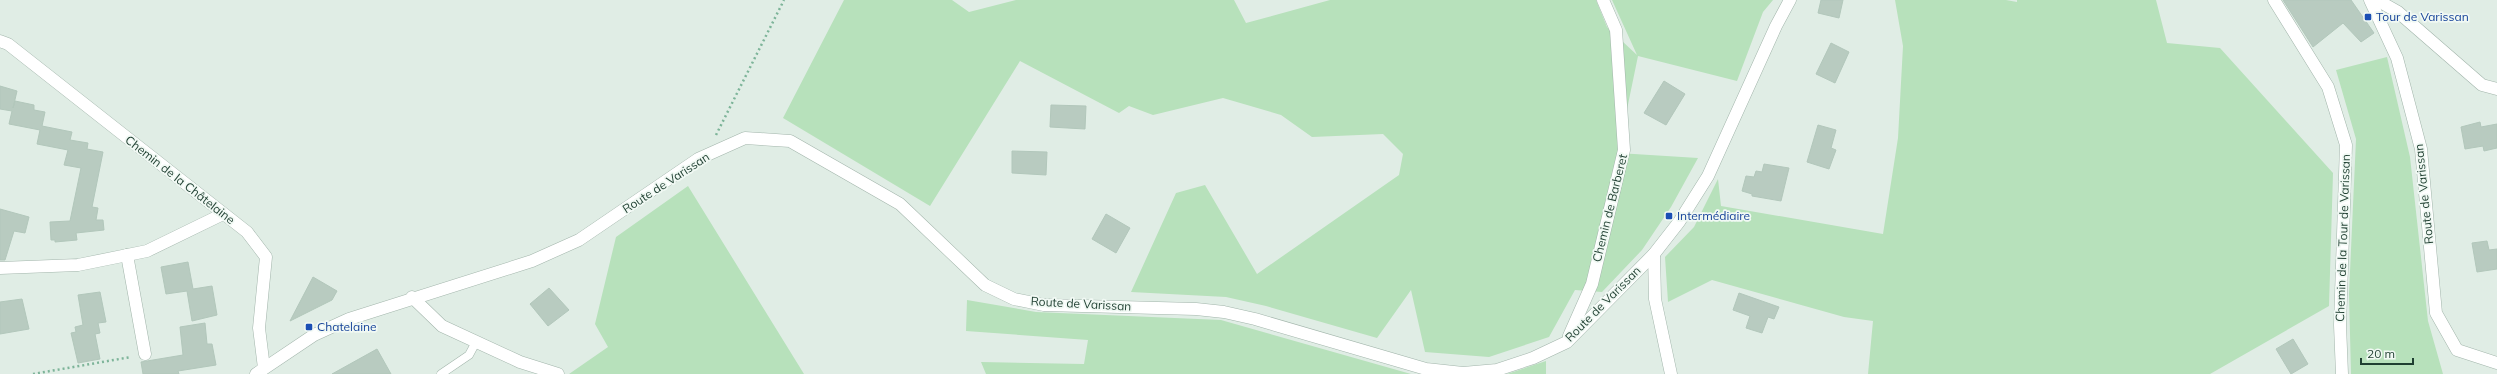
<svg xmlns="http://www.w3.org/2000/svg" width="2497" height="374" font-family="Mulish,sans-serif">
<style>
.green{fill:#b7e1bb}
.building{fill:#b8cbc0;stroke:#b2c7bb}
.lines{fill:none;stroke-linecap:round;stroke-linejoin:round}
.service-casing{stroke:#a2b5ab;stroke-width:9}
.minor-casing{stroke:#a2b5ab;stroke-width:13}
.path{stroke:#7db499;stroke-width:2.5;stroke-dasharray:2 3;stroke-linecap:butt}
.service{stroke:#fff;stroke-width:8}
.minor{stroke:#fff;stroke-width:12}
.transit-dot{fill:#1a4fb4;stroke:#f1f9f4;stroke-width:1.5}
.labels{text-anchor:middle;stroke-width:3.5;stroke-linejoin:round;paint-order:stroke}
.transit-label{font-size:12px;fill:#164399;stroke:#f1f9f4;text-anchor:start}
.street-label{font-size:12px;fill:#1f3f31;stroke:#f1f9f4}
</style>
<rect width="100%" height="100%" fill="#e0ede5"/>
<g class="green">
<polygon points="844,0 952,0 969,12 1016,0 1234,0 1246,23 1330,0 1596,0 1607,27 1637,55 1612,0 1773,0 1763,12 1737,81 1638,56 1618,153 1698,158 1671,207 1642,250 1602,292 1575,290 1549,337 1489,357 1425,352 1411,290 1377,338 1266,306 1226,297 1131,292 1176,193 1205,185 1257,274 1399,175 1403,154 1383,134 1312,137 1281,115 1223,98 1153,115 1129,106 1119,113 1020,61 930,206 783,118"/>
<polygon points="1895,0 2006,0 2017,2 2017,0 2156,0 2167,43 2220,48 2333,173 2329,306 2210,374 1868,374 1873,321 1844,317 1712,280 1668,302 1665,257 1694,227 1718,179 1721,206 1883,234 1898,138 1903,46"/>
<polygon points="2387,57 2410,157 2428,321 2443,374 2351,374 2349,294 2356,139 2336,70"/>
<polygon points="688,186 804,374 569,374 608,347 595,324 616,237"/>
<polygon points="967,300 1036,312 1221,320 1411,374 986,374 981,362 1084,364 1088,340 966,331"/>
<polygon points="1546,361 1546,374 1507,374"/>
</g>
<g class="building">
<polygon points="1821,0 1843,0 1839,18 1818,13"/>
<polygon points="2283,0 2351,0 2374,33 2361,42 2343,23 2313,47"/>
<polygon points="1831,43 1849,52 1835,83 1816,74"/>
<polygon points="1664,81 1685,94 1666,125 1644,113"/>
<polygon points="0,86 17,91 13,108 15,101 34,105 34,110 45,112 42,126 72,132 70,140 88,143 87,149 103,152 92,207 98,208 96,220 103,220 104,230 76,233 77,240 55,242 55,240 51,240 50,222 70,221 81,168 64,165 68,150 37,144 40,130 9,124 12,111 0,109"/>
<polygon points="1051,105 1086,106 1085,129 1050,127"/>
<polygon points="2480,122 2481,127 2497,124 2497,148 2484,151 2483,146 2465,149 2461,127"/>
<polygon points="1818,125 1836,130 1831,148 1836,150 1829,169 1807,162"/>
<polygon points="1012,151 1047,152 1046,175 1012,173"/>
<polygon points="1764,164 1789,168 1781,201 1752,196 1752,194 1742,191 1746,176 1754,177 1756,171 1762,172"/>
<polygon points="0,209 29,217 25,233 14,231 5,260 0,260"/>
<polygon points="1106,214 1130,228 1116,253 1092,239"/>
<polygon points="2487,241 2489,250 2497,249 2497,269 2477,272 2472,243"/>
<polygon points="188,262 193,289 212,286 217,315 192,321 187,291 166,294 161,267"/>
<polygon points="313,277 337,291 332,300 290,321"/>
<polygon points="549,288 569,310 548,326 530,304"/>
<polygon points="100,292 106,322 98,323 100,333 95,334 100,359 78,363 71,333 76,332 75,327 83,325 78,295"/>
<polygon points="1739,293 1779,307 1774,319 1768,317 1762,333 1746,328 1750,316 1733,310"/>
<polygon points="22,299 29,329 0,334 0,302"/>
<polygon points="205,323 207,344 212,344 216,365 178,371 179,374 143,374 141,362 183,355 180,327"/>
<polygon points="2293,339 2308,364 2291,374 2276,349"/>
<polygon points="377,349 391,374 332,374"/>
</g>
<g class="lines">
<defs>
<polyline id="service" points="441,374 469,355 476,342"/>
<g id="minor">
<polyline points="2274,0 2328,87 2346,145 2340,325 2342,374"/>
<polyline points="2370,0 2397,58 2421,149 2436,313 2457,350 2497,363"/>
<polyline points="2377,0 2398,12 2482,85 2497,89"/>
<polyline points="0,41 8,44 247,232 266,257 259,328 264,368"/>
<polyline points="1654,254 1655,299 1671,374"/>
<polyline points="127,255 145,354"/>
<polyline points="0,268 78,265 147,251 223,214"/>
<polyline points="412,297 442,326 520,362 558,374"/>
<polyline points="1569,336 1592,284 1624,150 1616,30 1603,0"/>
<polyline points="256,374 314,335 349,319 532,261 579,240 698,159 745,138 790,141 900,204 985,285 1014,299 1044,305 1196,309 1224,312 1255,319 1426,369 1463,373 1497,370 1533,358 1567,342 1654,254 1679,222 1708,176 1776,26 1790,0"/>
</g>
</defs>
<use href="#service" class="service-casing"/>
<use href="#minor" class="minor-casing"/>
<g class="path">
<polyline points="716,135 784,0"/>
<polyline points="33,374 131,357"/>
</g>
<use href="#service" class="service"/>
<use href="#minor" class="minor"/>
</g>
<g class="transit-dot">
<rect x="2364" y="13" width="8" height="8" rx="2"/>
<rect x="1665" y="212" width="8" height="8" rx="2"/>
<rect x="305" y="323" width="8" height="8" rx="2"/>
</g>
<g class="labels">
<g class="transit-label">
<text x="2376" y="21">Tour de Varissan</text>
<text x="1677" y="220">Intermédiaire</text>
<text x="317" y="331">Chatelaine</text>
</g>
<g class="street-label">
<text transform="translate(180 180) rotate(38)" y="4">Chemin de la Châtelaine</text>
<text transform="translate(666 183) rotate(-33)" y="4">Route de Varissan</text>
<text transform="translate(2424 194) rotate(-96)" y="4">Route de Varissan</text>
<text transform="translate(1610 208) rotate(-76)" y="4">Chemin de Barberet</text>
<text transform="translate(2343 238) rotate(-88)" y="4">Chemin de la Tour de Varissan</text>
<text transform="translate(1081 304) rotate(3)" y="4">Route de Varissan</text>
<text transform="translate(1603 304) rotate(-45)" y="4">Route de Varissan</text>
</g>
</g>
<path d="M2361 358v6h52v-6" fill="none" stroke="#1f3f31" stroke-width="2"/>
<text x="2367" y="358" font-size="12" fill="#1f3f31" stroke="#f1f9f4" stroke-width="3" paint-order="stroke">20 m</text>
</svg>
